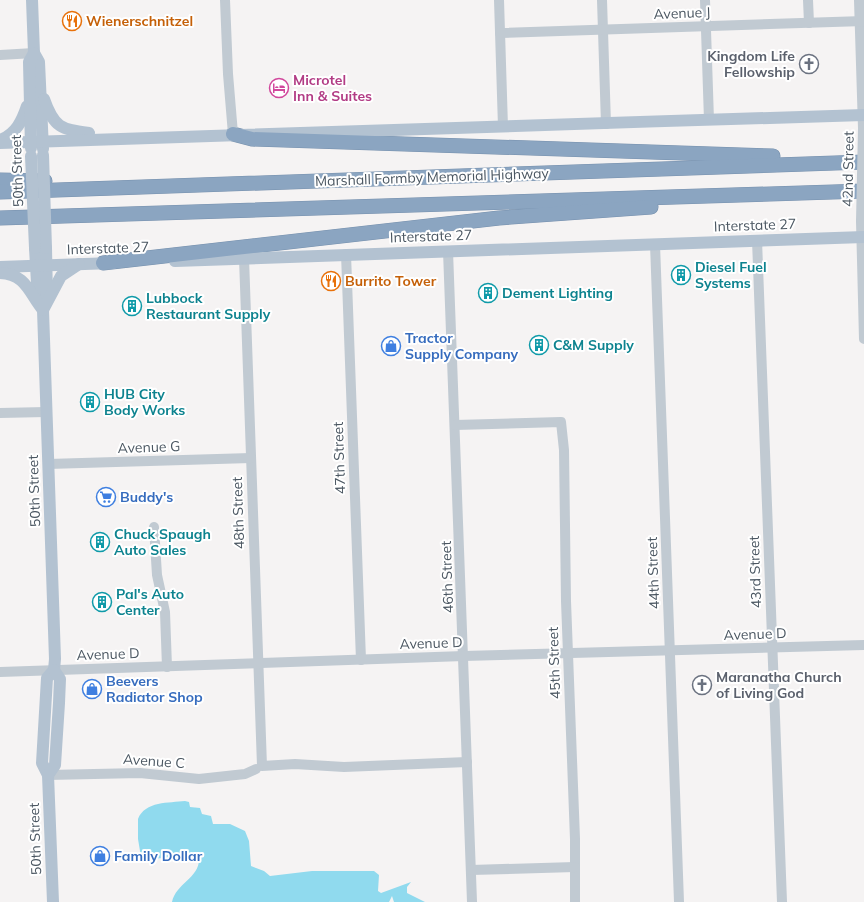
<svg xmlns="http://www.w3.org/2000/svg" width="864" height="902" font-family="Mulish,sans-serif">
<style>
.water{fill:#90daee}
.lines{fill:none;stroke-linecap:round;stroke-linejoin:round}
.highway-casing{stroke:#7690ad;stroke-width:15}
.minor{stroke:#c1cad2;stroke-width:10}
.major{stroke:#b3c2d1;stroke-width:12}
.highway{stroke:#8ba5c1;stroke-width:14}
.minor-bridge{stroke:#c1cad2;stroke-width:10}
.major-bridge{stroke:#b3c2d1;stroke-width:12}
.labels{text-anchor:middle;stroke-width:4;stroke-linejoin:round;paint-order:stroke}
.street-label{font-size:14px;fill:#4a5661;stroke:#fff}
.food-label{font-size:14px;font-weight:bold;fill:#c56008;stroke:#fff;text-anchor:start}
.worship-label{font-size:14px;font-weight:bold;fill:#5b616d;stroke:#fff;text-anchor:end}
.hotel-label{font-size:14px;font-weight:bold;fill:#b23c85;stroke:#fff;text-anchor:start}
.culture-label{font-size:14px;font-weight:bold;fill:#0d838f;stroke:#fff;text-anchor:start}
.shop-label{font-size:14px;font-weight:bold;fill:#366cbe;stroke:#fff;text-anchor:start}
</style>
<rect width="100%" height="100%" fill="#f5f3f3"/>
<path class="water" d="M 185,801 L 189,802 L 190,807 L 200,808 L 202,814 L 211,816 L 213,824 L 230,824 L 245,831 L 249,841 L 251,866 L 264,871 L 270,876 L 312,871 L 374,871 L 379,875 L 378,891 L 381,893 L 411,882 L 407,887 L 407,893 L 425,902 L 394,902 L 392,896 L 389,902 L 172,902 C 176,883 200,878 199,858 L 187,857 L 144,859 L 141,857 L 138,839 L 138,819 C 145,801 169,803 185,801 Z"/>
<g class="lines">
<defs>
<g id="highway">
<polyline points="233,134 252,139 773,156"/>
<polyline points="0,180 45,181"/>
<polyline points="0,192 864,162"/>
<polyline points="0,218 864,191"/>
<polyline points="103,263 499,218 651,207"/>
</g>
</defs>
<use href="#highway" class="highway-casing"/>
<g class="minor">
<polyline points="225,0 228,74 233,134"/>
<polyline points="499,0 503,127"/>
<polyline points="602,0 606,124"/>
<polyline points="705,0 709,120"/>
<polyline points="808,0 809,23"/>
<polyline points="859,0 863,128"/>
<polyline points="500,33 864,21"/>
<polyline points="0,55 34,53"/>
<polyline points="861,221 864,339"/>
<polyline points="757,240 782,902"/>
<polyline points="655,244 679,902"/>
<polyline points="448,251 472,902"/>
<polyline points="346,254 361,660"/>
<polyline points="244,258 262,766 295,764 344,767 467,762"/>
<polyline points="0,413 46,412"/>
<polyline points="455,425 561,422 564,450 566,601 575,839 575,902"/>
<polyline points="48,464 251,458"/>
<polyline points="154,527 157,575 165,612 167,667"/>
<polyline points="0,672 464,656 864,645"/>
<polyline points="48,775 140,773 199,779 245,774 256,769"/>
<polyline points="471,870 575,867"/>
</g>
<g class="major">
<polyline points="32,0 34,53 39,62 43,149"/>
<path d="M 44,99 C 54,128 61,129 89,133"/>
<path d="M 0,140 C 16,134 22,121 27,106"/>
<path d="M 0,143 C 288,132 576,124 864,115"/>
<polyline points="31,148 29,62 34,53"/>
<polyline points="35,248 38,301"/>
<polyline points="46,248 47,298"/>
<polyline points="175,261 864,237"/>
<polyline points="0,267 113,263"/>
<path d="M 0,273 C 26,274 29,293 43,310 L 55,659 L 54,670 L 47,678 L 42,763 L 48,775 L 53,902"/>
<polyline points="43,310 61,276 79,264"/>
<polyline points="48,775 55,765 59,703 60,679 54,670"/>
</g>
<use href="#highway" class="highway"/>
<polyline class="minor-bridge" points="861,221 863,128"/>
<g class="major-bridge">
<polyline points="43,155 46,248"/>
<polyline points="31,156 35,248"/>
</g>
</g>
<defs>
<symbol id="restaurant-ring" viewBox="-11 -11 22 22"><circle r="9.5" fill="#fff" stroke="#e8710a" stroke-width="1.5"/><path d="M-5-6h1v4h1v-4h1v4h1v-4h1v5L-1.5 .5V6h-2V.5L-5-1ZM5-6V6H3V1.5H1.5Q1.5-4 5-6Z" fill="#e8710a"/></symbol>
<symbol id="church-ring" viewBox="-11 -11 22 22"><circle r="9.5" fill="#fff" stroke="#6b7280" stroke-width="1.5"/><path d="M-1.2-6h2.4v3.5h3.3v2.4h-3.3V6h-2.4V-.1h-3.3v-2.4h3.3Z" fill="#6b7280"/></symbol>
<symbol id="hotel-ring" viewBox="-11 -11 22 22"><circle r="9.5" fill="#fff" stroke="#d1479c" stroke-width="1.5"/><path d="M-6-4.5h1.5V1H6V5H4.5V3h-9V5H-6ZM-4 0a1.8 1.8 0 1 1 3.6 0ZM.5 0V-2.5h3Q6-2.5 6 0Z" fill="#d1479c"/></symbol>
<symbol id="building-ring" viewBox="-11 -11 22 22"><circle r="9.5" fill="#fff" stroke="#0f9aa8" stroke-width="1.5"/><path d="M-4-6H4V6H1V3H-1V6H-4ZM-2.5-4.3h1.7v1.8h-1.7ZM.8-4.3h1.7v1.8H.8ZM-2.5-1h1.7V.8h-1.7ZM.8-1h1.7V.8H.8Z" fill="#0f9aa8"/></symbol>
<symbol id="shop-ring" viewBox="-11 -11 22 22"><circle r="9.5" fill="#fff" stroke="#3f7fe0" stroke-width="1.5"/><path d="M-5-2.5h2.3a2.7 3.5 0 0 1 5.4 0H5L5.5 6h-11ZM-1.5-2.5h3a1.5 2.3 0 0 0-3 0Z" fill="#3f7fe0"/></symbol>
<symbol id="supermarket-ring" viewBox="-11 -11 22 22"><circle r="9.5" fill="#fff" stroke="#3f7fe0" stroke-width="1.5"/><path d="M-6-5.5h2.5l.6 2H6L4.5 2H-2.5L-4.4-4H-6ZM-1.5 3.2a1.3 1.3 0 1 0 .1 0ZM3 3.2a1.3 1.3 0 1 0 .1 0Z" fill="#3f7fe0"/></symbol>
</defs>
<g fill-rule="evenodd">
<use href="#restaurant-ring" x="61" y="10" width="22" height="22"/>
<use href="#church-ring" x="798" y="53" width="22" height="22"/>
<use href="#hotel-ring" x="268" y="77" width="22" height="22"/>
<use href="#building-ring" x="670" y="264" width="22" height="22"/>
<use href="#restaurant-ring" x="320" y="270" width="22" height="22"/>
<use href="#building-ring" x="477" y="282" width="22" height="22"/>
<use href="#building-ring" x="121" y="295" width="22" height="22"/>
<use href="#building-ring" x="528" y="334" width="22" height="22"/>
<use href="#shop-ring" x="380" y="335" width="22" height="22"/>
<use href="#building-ring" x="79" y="391" width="22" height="22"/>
<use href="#supermarket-ring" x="95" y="486" width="22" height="22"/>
<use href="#building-ring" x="89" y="531" width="22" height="22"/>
<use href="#building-ring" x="91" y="591" width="22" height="22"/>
<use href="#church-ring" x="691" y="674" width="22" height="22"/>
<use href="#shop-ring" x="81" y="678" width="22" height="22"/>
<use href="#shop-ring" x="89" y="845" width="22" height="22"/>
</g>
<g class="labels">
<g class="street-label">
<text transform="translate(682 13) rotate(-2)" y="5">Avenue J</text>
<text transform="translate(848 169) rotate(-89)" y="5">42nd Street</text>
<text transform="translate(17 171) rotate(-92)" y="5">50th Street</text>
<text transform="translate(432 177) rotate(-2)" y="5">Marshall Formby Memorial Highway</text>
<text transform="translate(755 225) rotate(-2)" y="5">Interstate 27</text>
<text transform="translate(431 236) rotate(-2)" y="5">Interstate 27</text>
<text transform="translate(108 248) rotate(-2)" y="5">Interstate 27</text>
<text transform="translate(149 447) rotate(-2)" y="5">Avenue G</text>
<text transform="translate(339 458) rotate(-92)" y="5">47th Street</text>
<text transform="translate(34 491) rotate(-92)" y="5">50th Street</text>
<text transform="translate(238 513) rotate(-92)" y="5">48th Street</text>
<text transform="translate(755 572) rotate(-92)" y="5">43rd Street</text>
<text transform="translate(653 573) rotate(-92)" y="5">44th Street</text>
<text transform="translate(447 577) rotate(-92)" y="5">46th Street</text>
<text transform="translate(755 634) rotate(-2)" y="5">Avenue D</text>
<text transform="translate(431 643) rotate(-2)" y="5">Avenue D</text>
<text transform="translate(108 654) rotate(-2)" y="5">Avenue D</text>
<text transform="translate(554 663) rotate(-92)" y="5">45th Street</text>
<text transform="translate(154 761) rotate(4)" y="5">Avenue C</text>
<text transform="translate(35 839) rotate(-92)" y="5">50th Street</text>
</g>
<g class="food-label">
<text x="86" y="26">Wienerschnitzel</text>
<text x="345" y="286">Burrito Tower</text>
</g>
<g class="worship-label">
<text x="795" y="61">Kingdom Life<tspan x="795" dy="16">Fellowship</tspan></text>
<text x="716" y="682" text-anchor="start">Maranatha Church<tspan x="716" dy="16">of Living God</tspan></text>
</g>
<g class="hotel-label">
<text x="293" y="85">Microtel<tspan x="293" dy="16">Inn &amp; Suites</tspan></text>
</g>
<g class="culture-label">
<text x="695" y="272">Diesel Fuel<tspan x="695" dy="16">Systems</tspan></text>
<text x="502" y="298">Dement Lighting</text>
<text x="146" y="303">Lubbock<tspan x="146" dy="16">Restaurant Supply</tspan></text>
<text x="553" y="350">C&amp;M Supply</text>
<text x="104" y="399">HUB City<tspan x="104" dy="16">Body Works</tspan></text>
<text x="114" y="539">Chuck Spaugh<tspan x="114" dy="16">Auto Sales</tspan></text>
<text x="116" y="599">Pal's Auto<tspan x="116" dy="16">Center</tspan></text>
</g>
<g class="shop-label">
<text x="405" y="343">Tractor<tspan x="405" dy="16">Supply Company</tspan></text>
<text x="120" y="502">Buddy's</text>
<text x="106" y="686">Beevers<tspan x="106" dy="16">Radiator Shop</tspan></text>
<text x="114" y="861">Family Dollar</text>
</g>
</g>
</svg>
